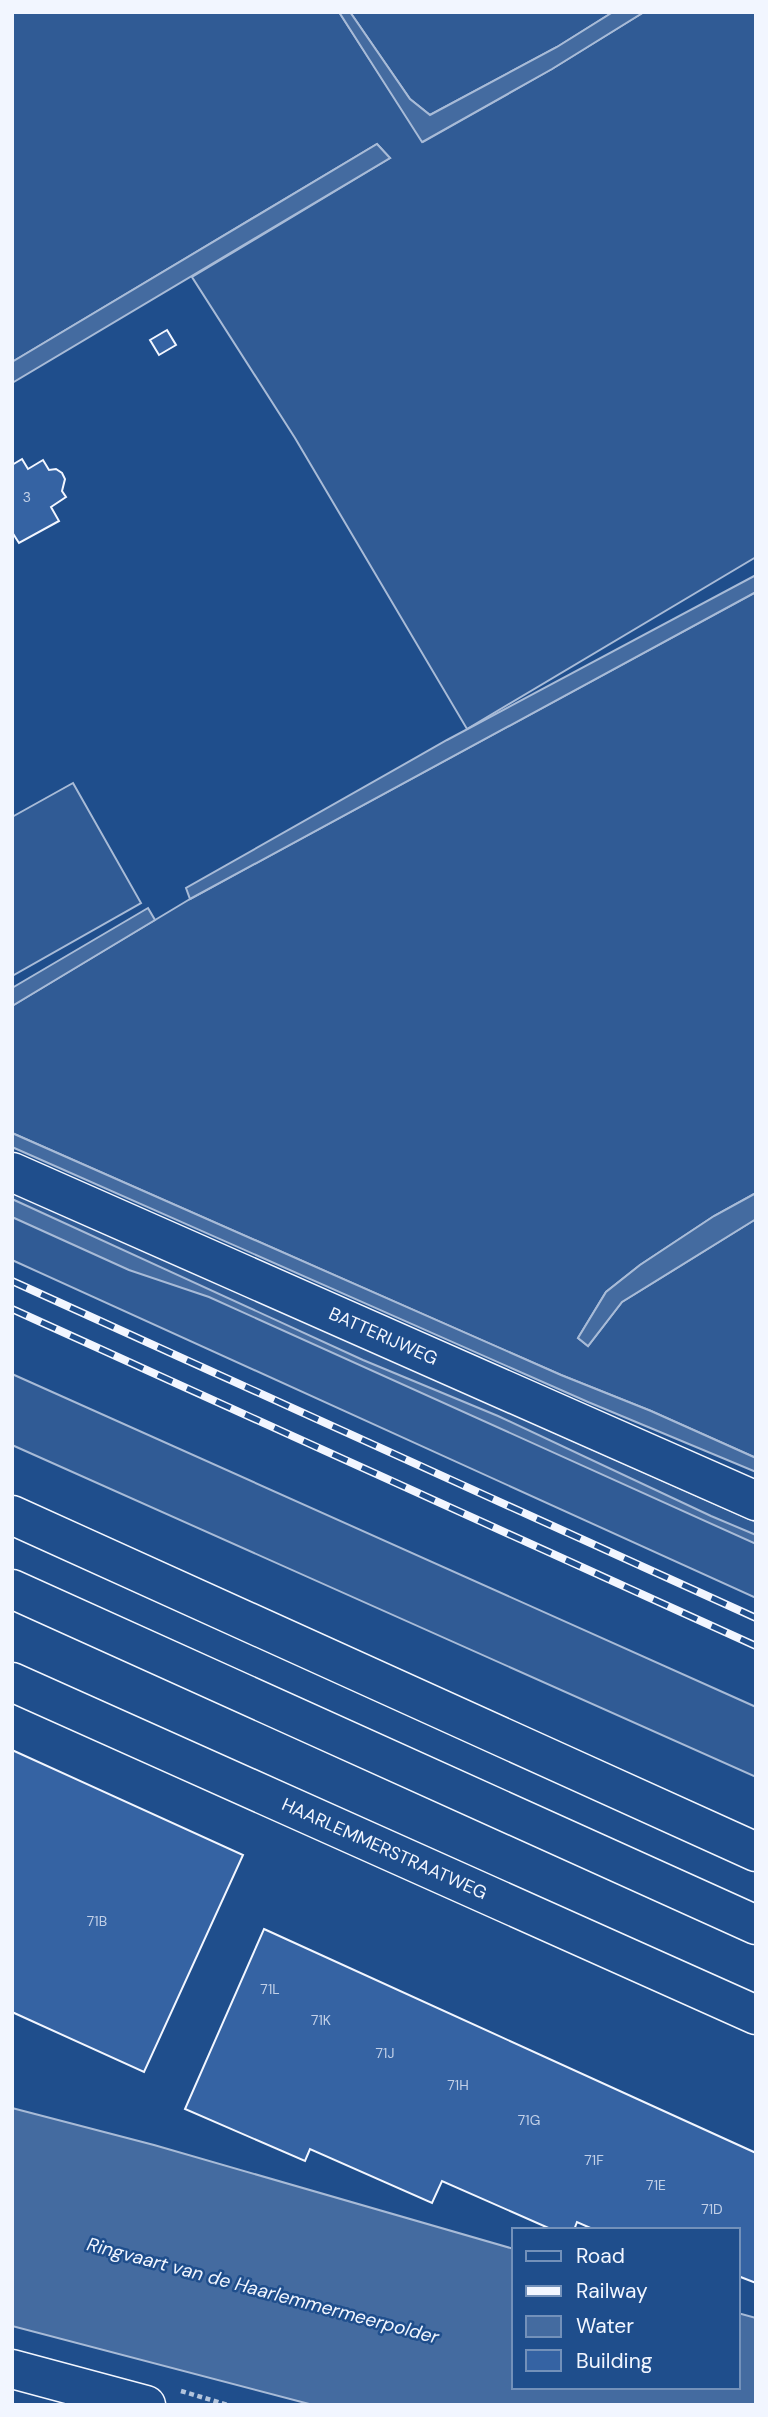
<svg xmlns="http://www.w3.org/2000/svg" width="768" height="2417" font-family="'DM Sans',sans-serif">
<style>
.built{fill:#305b95;stroke:#a8bbd7;stroke-width:2}
.water{fill:#446ba0;stroke:#a8bbd7;stroke-width:2}
.building{fill:#3563a3;stroke:#f2f6ff;stroke-width:2}
.lines{fill:none;stroke-linecap:round;stroke-linejoin:round}
.minor-casing{stroke:#f2f6ff;stroke-width:41}
.major-casing{stroke:#f2f6ff;stroke-width:41}
.highway-casing{stroke:#f2f6ff;stroke-width:41}
.path{stroke:#b3c4dc;stroke-width:4.5;stroke-dasharray:5 3.5;stroke-linecap:butt}
.minor{stroke:#1f4e8c;stroke-width:38}
.major{stroke:#1f4e8c;stroke-width:38}
.highway{stroke:#1f4e8c;stroke-width:38}
.rail-casing{stroke:#f2f6ff;stroke-width:8}
.rail{stroke:#1f4e8c;stroke-width:5;stroke-dasharray:16;stroke-linecap:butt}
.labels{text-anchor:middle;stroke-width:5;stroke-linejoin:round;paint-order:stroke}
.number-label{font-size:14px;fill:#c3d1e8}
.street-label{font-size:18px;fill:#f2f6ff;stroke:#1f4e8c}
.water-label{font-size:19px;font-style:italic;fill:#f2f6ff;stroke:#1f4e8c}
</style>
<rect width="100%" height="100%" fill="#1f4e8c"/>
<g class="built">
<polygon points="12,12 339,12 423,142 552,69 644,12 756,12 756,557 467,729 295,438 192,277 390,158 377,144 12,362"/>
<polygon points="350,12 613,12 557,47 430,115 410,99"/>
<polygon points="756,592 756,1193 714,1216 640,1265 606,1292 578,1338 588,1346 622,1302 756,1219 756,1458 651,1411 561,1375 12,1133 12,1006 190,899"/>
<polygon points="73,783 141,903 12,976 12,817"/>
<polygon points="12,1183 544,1428 756,1522 756,1598 12,1260"/>
<polygon points="12,1374 756,1707 756,1777 12,1445"/>
</g>
<g class="water">
<polygon points="339,12 350,12 410,99 430,115 557,47 613,12 644,12 552,69 422,142"/>
<polygon points="377,144 390,158 12,383 12,362"/>
<polygon points="756,575 756,592 190,899 186,888 447,740"/>
<polygon points="148,908 155,920 12,1006 12,988"/>
<polygon points="12,1133 561,1375 651,1411 756,1458 756,1472 588,1402 12,1147"/>
<polygon points="756,1193 756,1219 622,1302 588,1346 578,1338 606,1292 640,1265 714,1216"/>
<polygon points="12,1199 363,1360 498,1416 711,1516 756,1535 756,1544 209,1297 129,1270 12,1217"/>
<polygon points="12,2108 154,2145 514,2249 514,2387 738,2387 738,2313 756,2318 756,2405 313,2405 12,2326"/>
</g>
<g class="building">
<polygon points="167,330 176,345 159,355 150,340"/>
<polygon points="22,459 28,469 43,460 49,470 56,469 62,473 65,479 62,491 66,497 51,507 59,521 19,543 12,532 12,465"/>
<polygon points="12,1750 243,1855 144,2072 12,2012"/>
<polygon points="264,1929 756,2153 756,2283 738,2276 738,2230 595,2230 577,2222 574,2230 553,2230 442,2181 432,2203 310,2149 305,2161 185,2109"/>
</g>
<g class="lines">
<defs>
<g id="minor">
<path id="s1" d="M 12,1172 L 756,1501"/>
<polyline points="12,2369 146,2405"/>
</g>
<g id="major">
<path id="s2" d="M 12,1682 L 756,2015"/>
</g>
<g id="highway">
<polyline points="12,1515 756,1852"/>
<polyline points="12,1589 756,1925"/>
</g>
</defs>
<use href="#minor" class="minor-casing"/>
<use href="#major" class="major-casing"/>
<use href="#highway" class="highway-casing"/>
<polyline class="path" points="181,2391 228,2405"/>
<use href="#minor" class="minor"/>
<use href="#major" class="major"/>
<use href="#highway" class="highway"/>
<defs>
<g id="rail">
<polyline points="12,1281 756,1618"/>
<polyline points="12,1309 756,1646"/>
</g>
</defs>
<use href="#rail" class="rail-casing"/>
<use href="#rail" class="rail"/>
</g>
<g class="labels">
<g class="number-label">
<text x="27" y="502">3</text>
<text x="97" y="1926">71B</text>
<text x="270" y="1994">71L</text>
<text x="321" y="2025">71K</text>
<text x="385" y="2058">71J</text>
<text x="458" y="2090">71H</text>
<text x="529" y="2125">71G</text>
<text x="594" y="2165">71F</text>
<text x="656" y="2190">71E</text>
<text x="712" y="2214">71D</text>
</g>
<g class="street-label">
<text dy="6" stroke="none"><textPath href="#s1" startOffset="406">BATTERIJWEG</textPath></text>
<text dy="6" stroke="none"><textPath href="#s2" startOffset="408">HAARLEMMERSTRAATWEG</textPath></text>
</g>
<g class="water-label">
<text transform="translate(263 2290) rotate(15)" y="7">Ringvaart van de Haarlemmermeerpolder</text>
</g>
</g>
<rect width="768" height="2417" fill="none" stroke="#f2f6ff" stroke-width="28"/>
<rect x="512" y="2228" width="228" height="161" fill="#1f4e8c" stroke="#7391ba" stroke-width="2"/>
<rect x="526" y="2251" width="35" height="10" fill="#1f4e8c" stroke="#7391ba" stroke-width="2"/>
<text x="576" y="2263" font-size="21" fill="#f2f6ff">Road</text>
<rect x="526" y="2286" width="35" height="10" fill="#f2f6ff" stroke="#7391ba" stroke-width="2"/>
<text x="576" y="2298" font-size="21" fill="#f2f6ff">Railway</text>
<rect x="526" y="2316" width="35" height="21" fill="#446ba0" stroke="#7391ba" stroke-width="2"/>
<text x="576" y="2333" font-size="21" fill="#f2f6ff">Water</text>
<rect x="526" y="2350" width="35" height="21" fill="#3563a3" stroke="#7391ba" stroke-width="2"/>
<text x="576" y="2368" font-size="21" fill="#f2f6ff">Building</text>
</svg>
